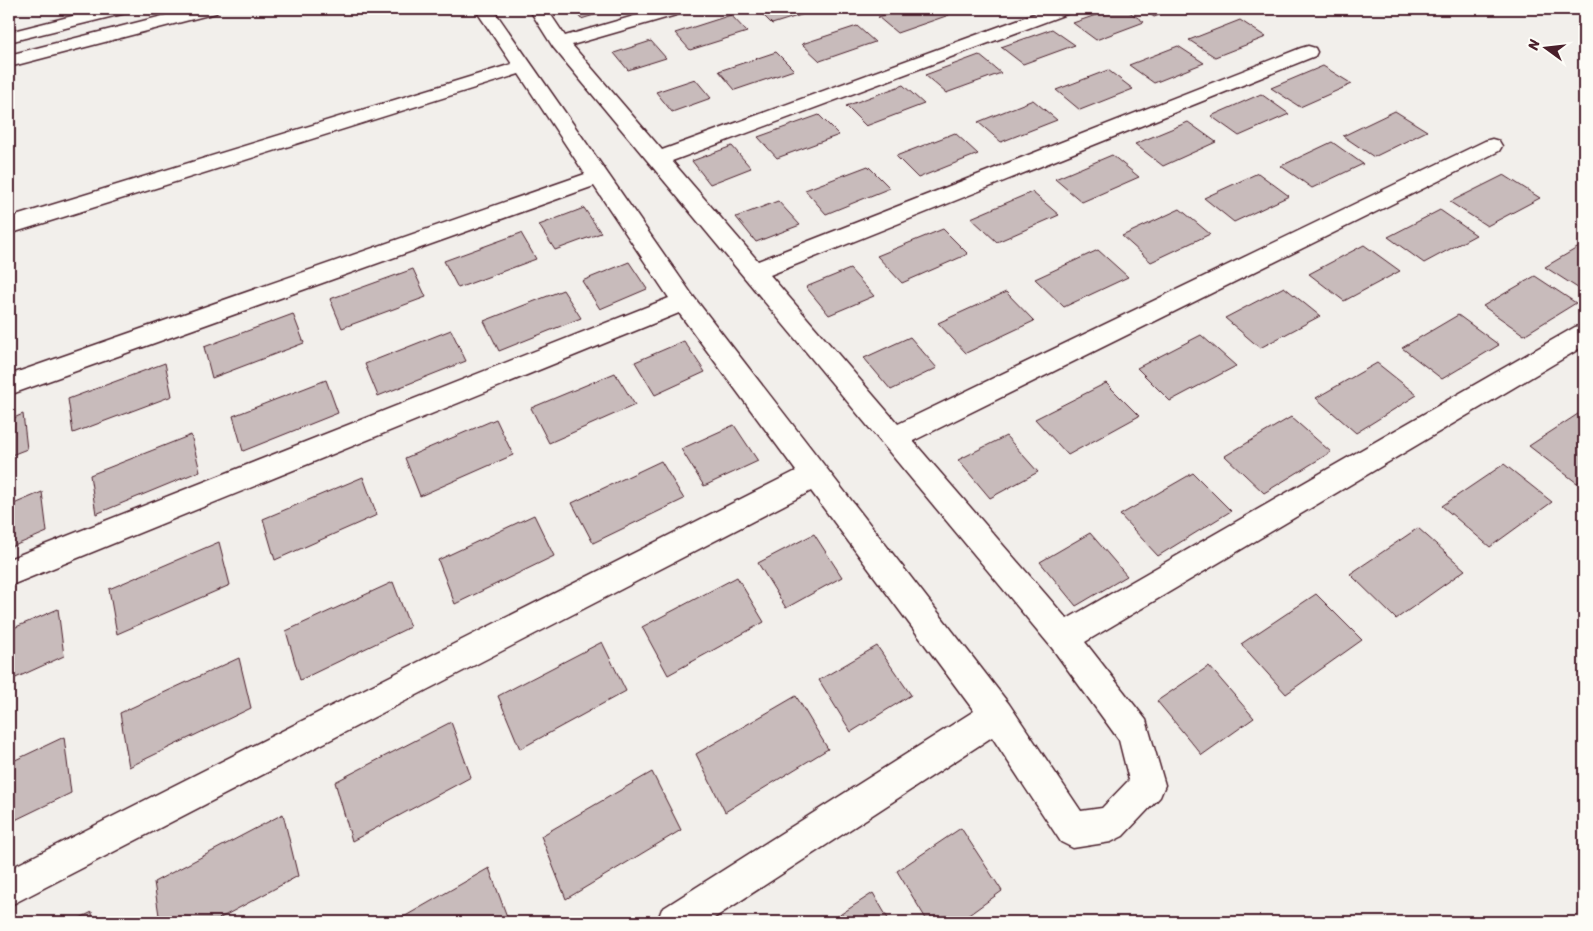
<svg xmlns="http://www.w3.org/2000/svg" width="1593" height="931" font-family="Sriracha,sans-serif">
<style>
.building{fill:#c8bbbb;stroke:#4a1f2b}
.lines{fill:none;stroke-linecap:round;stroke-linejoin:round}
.minor-casing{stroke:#4a1f2b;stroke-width:3}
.minor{fill:#fdfcf7;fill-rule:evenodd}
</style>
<rect width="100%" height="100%" fill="#f2efeb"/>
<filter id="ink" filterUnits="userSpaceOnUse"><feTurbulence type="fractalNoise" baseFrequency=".02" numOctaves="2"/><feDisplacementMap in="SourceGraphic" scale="10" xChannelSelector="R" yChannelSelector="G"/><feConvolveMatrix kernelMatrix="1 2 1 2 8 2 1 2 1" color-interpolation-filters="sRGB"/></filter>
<g filter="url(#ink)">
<g class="building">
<polygon points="573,9 614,9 581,19"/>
<polygon points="757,9 820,9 772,24"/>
<polygon points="903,9 941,9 949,15 897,33 878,17"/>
<polygon points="1113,9 1125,9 1144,22 1096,40 1073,23"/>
<polygon points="1143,9 1175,9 1154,17"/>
<polygon points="731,15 747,32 690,50 675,33"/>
<polygon points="1240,20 1266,37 1215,57 1189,40"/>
<polygon points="857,26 875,42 820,61 802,44"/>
<polygon points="1052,29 1075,45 1023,64 1001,47"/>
<polygon points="651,41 666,58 628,70 614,53"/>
<polygon points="1178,46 1204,63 1154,83 1129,65"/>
<polygon points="776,52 794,70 735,90 719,71"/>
<polygon points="979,55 1001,73 946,93 925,75"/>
<polygon points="1323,66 1352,84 1300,107 1271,88"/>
<polygon points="1108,70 1133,89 1080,110 1056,90"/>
<polygon points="695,79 711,98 672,112 656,92"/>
<polygon points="903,85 924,104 866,126 846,106"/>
<polygon points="1261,94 1289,114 1239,136 1211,116"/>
<polygon points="1033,100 1057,120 1001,142 978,122"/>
<polygon points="1395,111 1427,131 1374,157 1343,136"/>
<polygon points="819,115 839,135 777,158 758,137"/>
<polygon points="1188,122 1216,142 1163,166 1135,144"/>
<polygon points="955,133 978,154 918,178 896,156"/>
<polygon points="1332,142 1363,164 1312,188 1281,166"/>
<polygon points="732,146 751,168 710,184 692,161"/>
<polygon points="1112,155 1139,177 1082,202 1055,179"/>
<polygon points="868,166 890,188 826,214 805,190"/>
<polygon points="1258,173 1289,196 1234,222 1204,198"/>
<polygon points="1504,175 1540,198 1487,226 1450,202"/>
<polygon points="1032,192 1059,215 997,242 971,218"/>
<polygon points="778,201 800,225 756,242 736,217"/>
<polygon points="584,208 601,233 555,250 539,225"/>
<polygon points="1180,209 1210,234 1151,262 1122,236"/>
<polygon points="1440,210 1476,235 1424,263 1388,237"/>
<polygon points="943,229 968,254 902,283 877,256"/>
<polygon points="521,233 536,259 458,288 444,261"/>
<polygon points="1584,244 1584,292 1545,267"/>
<polygon points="1364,245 1400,271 1344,301 1309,274"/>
<polygon points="1098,250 1128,277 1064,307 1035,279"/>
<polygon points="629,262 647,289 600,309 582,281"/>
<polygon points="413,269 426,297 342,328 330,299"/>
<polygon points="850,269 874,296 829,315 806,287"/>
<polygon points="1535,276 1576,303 1524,335 1483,306"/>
<polygon points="1284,287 1320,316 1260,348 1225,318"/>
<polygon points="563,290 581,318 499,351 484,321"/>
<polygon points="1006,292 1034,321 966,353 938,323"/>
<polygon points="293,314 304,343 212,378 204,347"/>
<polygon points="1458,315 1499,345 1442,379 1402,348"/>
<polygon points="451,330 466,361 378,396 365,364"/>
<polygon points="1201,335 1236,366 1170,401 1137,368"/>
<polygon points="910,337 937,368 891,390 864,358"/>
<polygon points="684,341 705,372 655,395 635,362"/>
<polygon points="165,363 172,396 73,433 68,399"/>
<polygon points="1377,363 1417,395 1356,433 1316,398"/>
<polygon points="615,373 635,405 549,443 531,408"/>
<polygon points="326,380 338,413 243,451 233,416"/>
<polygon points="1106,383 1139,416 1068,455 1035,419"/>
<polygon points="1584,410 1584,477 1577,483 1529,446"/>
<polygon points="23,414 27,449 9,456 9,420"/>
<polygon points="1291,417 1331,452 1264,493 1225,456"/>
<polygon points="496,419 513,455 420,496 405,458"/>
<polygon points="734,425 758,461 704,486 681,449"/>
<polygon points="191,435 200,471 96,514 90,475"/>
<polygon points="1006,436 1038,472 990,498 958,460"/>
<polygon points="661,461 684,499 593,543 572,503"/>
<polygon points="1504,464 1552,502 1490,547 1442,506"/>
<polygon points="1193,473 1231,511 1158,556 1120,515"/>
<polygon points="363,477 377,515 275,560 263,519"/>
<polygon points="42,492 47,532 9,548 9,506"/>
<polygon points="534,515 554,556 455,604 438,560"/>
<polygon points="1418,528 1465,570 1396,619 1350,574"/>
<polygon points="1090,533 1127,576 1076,606 1040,562"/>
<polygon points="814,534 842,577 786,608 758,563"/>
<polygon points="219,542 230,585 117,634 109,589"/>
<polygon points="737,577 764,622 668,675 642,627"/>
<polygon points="393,582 410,627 300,680 286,631"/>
<polygon points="1316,594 1362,640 1286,694 1241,644"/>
<polygon points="58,609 64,656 9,681 9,630"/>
<polygon points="602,642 626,691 520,749 498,696"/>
<polygon points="877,646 911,695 851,732 819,680"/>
<polygon points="239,658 251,708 129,767 120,713"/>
<polygon points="1209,666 1254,718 1202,755 1157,701"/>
<polygon points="796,696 828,749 725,812 696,754"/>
<polygon points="451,722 471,777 352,841 335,782"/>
<polygon points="64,737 71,793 9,823 9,763"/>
<polygon points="652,772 681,830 566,899 541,836"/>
<polygon points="283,814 298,876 213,922 160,922 154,882"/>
<polygon points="961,828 1002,891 959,922 928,922 897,871"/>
<polygon points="489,868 509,922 395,922"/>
<polygon points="873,893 890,922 829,922"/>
<polygon points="92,912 93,922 72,922"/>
</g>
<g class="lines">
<defs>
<g id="minor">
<polygon points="100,9 129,9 126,13 9,42 9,32"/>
<polygon points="190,9 219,9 216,13 9,67 9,55"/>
<polygon points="475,9 493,9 693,296 1009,704 1081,811 1102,808 1129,780 1119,740 1052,648 553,47 529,9 547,9 565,36 658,9 686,9 683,13 572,45 662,150 1047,9 1072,9 1069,13 672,161 758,261 1301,48 1308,46 1315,48 1317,52 1315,56 770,275 898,424 1485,141 1492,139 1499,141 1502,146 1499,151 913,441 1067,619 1575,327 1584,325 1584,346 1085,642 1146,720 1165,785 1160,797 1123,836 1111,842 1073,848 1061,842 992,737 708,922 657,922 662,909 974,711 811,491 9,906 9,869 796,471 679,313 9,586 9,559 669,298 594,186 9,395 9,375 585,174 519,74 9,234 9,218 512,64"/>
</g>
</defs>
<use href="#minor" class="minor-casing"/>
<use href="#minor" class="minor"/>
</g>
</g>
<rect width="1593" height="931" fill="none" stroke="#fdfcf7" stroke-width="30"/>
<rect x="15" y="15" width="1563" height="901" fill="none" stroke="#4a1f2b" stroke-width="2" filter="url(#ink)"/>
<g transform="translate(1546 48) rotate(285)" stroke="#fdfcf7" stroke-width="4" paint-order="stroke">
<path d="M0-4L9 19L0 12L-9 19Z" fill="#4a1f2b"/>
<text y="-8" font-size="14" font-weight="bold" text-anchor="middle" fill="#4a1f2b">N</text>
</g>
</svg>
